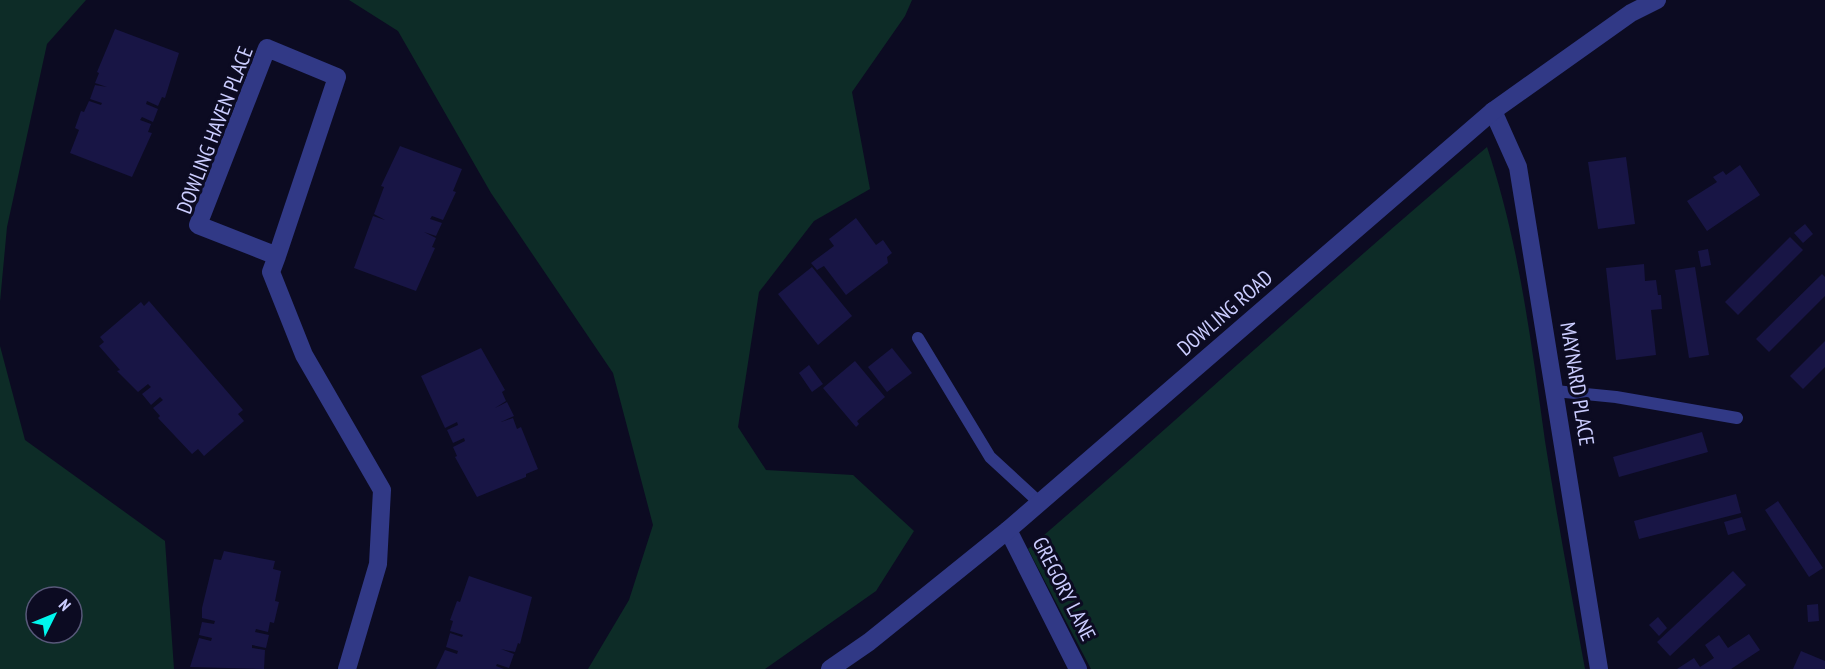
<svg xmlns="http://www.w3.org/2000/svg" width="1825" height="669" font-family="'PT Sans Narrow',sans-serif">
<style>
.green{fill:#0d2c27;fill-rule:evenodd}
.building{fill:#181545}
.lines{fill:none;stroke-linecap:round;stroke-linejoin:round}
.lane{stroke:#313986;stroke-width:12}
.street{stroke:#313986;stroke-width:18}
.labels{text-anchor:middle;stroke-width:6;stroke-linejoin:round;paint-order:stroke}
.street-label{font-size:21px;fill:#cbcdff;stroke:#0c0b22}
</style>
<rect width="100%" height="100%" fill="#0c0b22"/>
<g class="green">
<polygon points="0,0 86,0 47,44 7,227 0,302"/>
<polygon points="349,0 912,0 905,16 852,92 870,189 814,221 759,292 738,427 766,470 853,475 914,531 876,591 765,669 588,669 629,600 653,525 613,373 491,193 398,31"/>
<path d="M 1487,147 C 1519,242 1531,341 1545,441 C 1557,517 1571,593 1585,669 L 1091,669 L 1028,549 C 1182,416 1332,278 1487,147 Z"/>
<path d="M 0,346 L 25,440 L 165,541 L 174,669 L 0,669 ZM 36,597 L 72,597 L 72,633 L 36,633 Z"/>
</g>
<g class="building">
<polygon points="115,29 179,53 165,98 162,97 158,106 147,101 146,104 158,109 153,122 142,117 140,120 151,124 148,132 152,133 132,177 70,153 79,130 75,128 81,111 84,112 89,101 101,105 102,103 90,99 95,85 107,87 95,83 99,73 97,72"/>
<polygon points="400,146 462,169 453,191 456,192 443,220 432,216 430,219 442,223 436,236 424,232 436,238 432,247 435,248 416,291 354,268 373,216 385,220 374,214 384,187 381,186"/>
<polygon points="1626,157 1635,224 1598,229 1588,162"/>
<polygon points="1740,165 1760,195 1707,231 1687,201 1717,182 1713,177 1723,171 1726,175"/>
<polygon points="856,218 876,245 883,240 892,253 887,257 888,263 846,295 824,266 817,270 811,263 834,246 829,239"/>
<polygon points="1805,224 1813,234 1803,243 1794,233"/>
<polygon points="1790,237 1803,250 1738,315 1725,302"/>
<polygon points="1708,249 1711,265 1701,267 1698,251"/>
<polygon points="1644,264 1645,281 1656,280 1658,295 1661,295 1662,309 1651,310 1656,355 1616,360 1606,268"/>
<polygon points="812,267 852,316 818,345 778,294"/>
<polygon points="1695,267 1709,355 1689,358 1675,270"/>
<polygon points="1822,274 1825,277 1825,296 1769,352 1756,339"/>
<polygon points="149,301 243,410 238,414 244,421 204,456 198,449 192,454 158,418 160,416 153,408 163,400 160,397 151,405 142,394 151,387 148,384 138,392 117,371 120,370 99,346 104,342 100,337 141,302 144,306"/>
<polygon points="1825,341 1825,367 1803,389 1790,376"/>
<polygon points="481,348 505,390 502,392 506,401 495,408 507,402 514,416 501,422 513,418 517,429 521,427 538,469 526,474 526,477 477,497 455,457 457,456 453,447 465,441 464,438 453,443 447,430 458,425 457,422 445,428 421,376"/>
<polygon points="892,348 912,373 887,392 868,367"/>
<polygon points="855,361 885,397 857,421 859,424 856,427 823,388"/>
<polygon points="809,365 823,384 812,392 799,373"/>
<polygon points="1702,432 1708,452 1619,477 1613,457"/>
<polygon points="1736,494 1741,513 1639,539 1634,521"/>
<polygon points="1778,501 1823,568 1809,577 1765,510"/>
<polygon points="1742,517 1746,530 1728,535 1724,522"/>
<polygon points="224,551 275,561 273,569 281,571 275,601 279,602 274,623 270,622 268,632 256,629 255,632 269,635 266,648 252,645 252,648 265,650 264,669 190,667 199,638 211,641 212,638 199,635 202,622 214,624 215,621 202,618 202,608 214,559 221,560"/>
<polygon points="1733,571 1746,585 1670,656 1657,642"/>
<polygon points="469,576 532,597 520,644 518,643 515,652 501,649 514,654 509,668 497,664 496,666 504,669 436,669 445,650 457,654 458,651 446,647 450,633 462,637 463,635 450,631 453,621 450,620 457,601 460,602"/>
<polygon points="1818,604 1819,621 1808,622 1807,605"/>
<polygon points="1658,617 1667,628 1659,636 1649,625"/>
<polygon points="1749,634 1760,650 1731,669 1677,669 1694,658 1700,667 1714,658 1705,645 1719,635 1728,648"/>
<polygon points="1801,651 1825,661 1825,669 1793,669"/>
</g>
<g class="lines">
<g class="lane">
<polyline points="918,338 990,457 1040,503"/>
<polyline points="1555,391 1616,397 1737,418"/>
</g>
<g class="street">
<polyline points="1493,111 1518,167 1599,669"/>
<polyline points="277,256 198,225 267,48 337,77 277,256 271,272 304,355 382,490 378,564 347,669"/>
<polyline points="1008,530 1078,669"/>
<polyline points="830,669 869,642 1008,530 1493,111 1631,13 1657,0"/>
</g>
</g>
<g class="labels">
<g class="street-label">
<text transform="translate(215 130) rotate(-69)" y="7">DOWLING HAVEN PLACE</text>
<text transform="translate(1225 313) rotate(-41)" y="7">DOWLING ROAD</text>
<text transform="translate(1577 384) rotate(81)" y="7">MAYNARD PLACE</text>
<text transform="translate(1064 589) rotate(63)" y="7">GREGORY LANE</text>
</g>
</g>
<g transform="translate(54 615) rotate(47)"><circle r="28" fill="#0c0b22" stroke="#58597a" stroke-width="1.5"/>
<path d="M0-4.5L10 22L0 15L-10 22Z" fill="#00f6ed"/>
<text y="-9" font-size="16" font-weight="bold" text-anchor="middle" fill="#cbcdff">N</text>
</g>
</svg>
